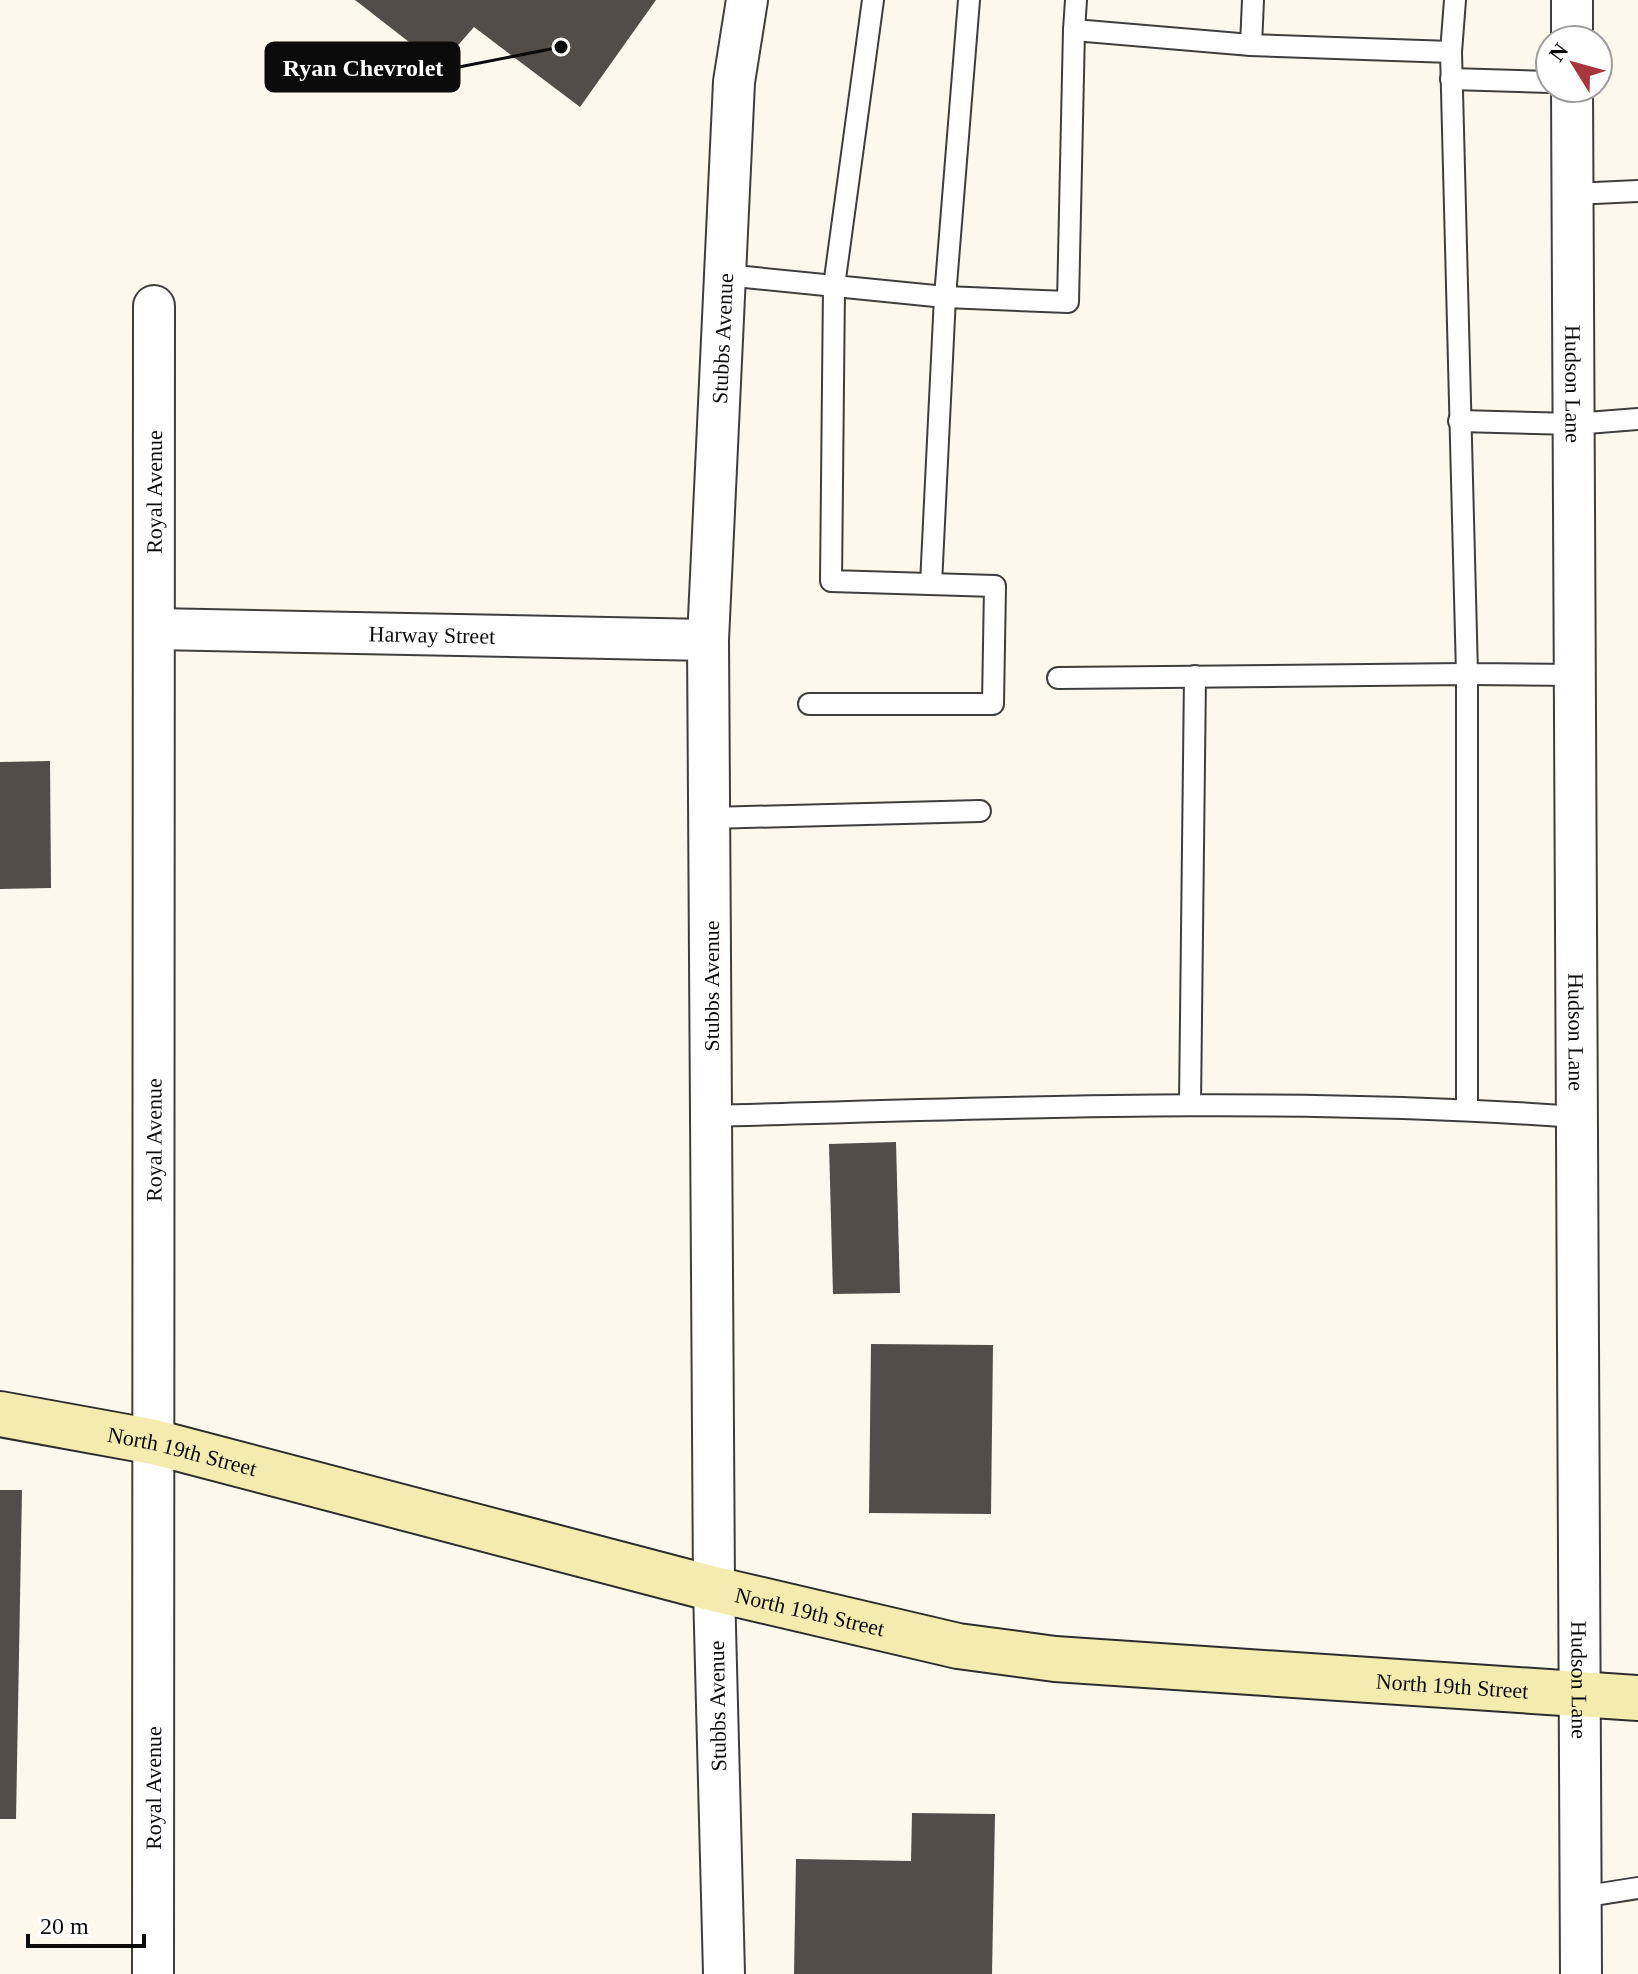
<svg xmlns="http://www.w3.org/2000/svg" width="1638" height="1974" font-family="Georgia,serif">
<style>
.building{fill:#524d49}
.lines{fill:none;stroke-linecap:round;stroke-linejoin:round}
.lane-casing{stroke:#3e3e3e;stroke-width:24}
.street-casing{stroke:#3e3e3e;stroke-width:44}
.secondary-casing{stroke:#2d2d2d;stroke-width:48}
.lane{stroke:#fff;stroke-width:20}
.street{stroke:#fff;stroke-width:40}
.secondary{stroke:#f4ecaf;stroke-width:44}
.labels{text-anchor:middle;stroke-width:8;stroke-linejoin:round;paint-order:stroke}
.street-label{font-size:22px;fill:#0b0b0b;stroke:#fff}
.leader{fill:none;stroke:#0b0b0b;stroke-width:3}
.callout-dot{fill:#0b0b0b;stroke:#fff;stroke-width:3}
.callout{fill:#0b0b0b;stroke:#0b0b0b;stroke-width:3}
.callout-label{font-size:24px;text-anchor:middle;font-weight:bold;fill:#fff}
</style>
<rect width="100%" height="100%" fill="#fcf9ec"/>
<g class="building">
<polygon points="355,0 656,0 580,107 474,27 440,66"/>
<polygon points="50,761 51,888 0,889 0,762"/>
<polygon points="896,1142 900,1293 833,1294 829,1144"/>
<polygon points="871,1344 993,1345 991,1514 869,1513"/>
<polygon points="0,1490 22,1490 16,1819 0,1819"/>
<polygon points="912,1813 995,1814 992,1974 794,1974 796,1859 911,1861"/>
</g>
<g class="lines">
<defs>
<g id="lane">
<polyline points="1253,0 1251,45 1451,52 1467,674 1575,675"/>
<polyline points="1074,30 1076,0"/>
<polyline points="1451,52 1455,0"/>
<polyline points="1451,79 1550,82"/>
<polyline points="1573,194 1638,191"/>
<polyline points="725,275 945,297 1068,302 1074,30 1251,45"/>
<polyline points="1459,421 1574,424 1638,419"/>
<polyline points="931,584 945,297 969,0"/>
<polyline points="1058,678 1467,674 1467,1109"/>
<polyline points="809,704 993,704 995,586 831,581 834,286 873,0"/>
<polyline points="710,818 980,811"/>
<polyline points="1190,1104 1195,676"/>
<path d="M 711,1116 C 1000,1108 1289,1096 1577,1117"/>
<polyline points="1581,1897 1638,1888"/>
</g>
<g id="street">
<polyline points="1572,0 1572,40"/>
<path id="s1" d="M 1572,88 L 1581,1974"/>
<path id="s2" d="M 154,629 L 708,640"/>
<path id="s3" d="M 153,1974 L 154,306"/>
<path id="s4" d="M 724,1974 L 714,1589 L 708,640 L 734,82 L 747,0"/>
</g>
<g id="secondary">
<path id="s5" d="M 0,1414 L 154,1442 L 714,1589 L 958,1646 L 1055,1659 L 1638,1698"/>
</g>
</defs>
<use href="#lane" class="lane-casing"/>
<use href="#street" class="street-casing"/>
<use href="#secondary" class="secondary-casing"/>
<use href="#lane" class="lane"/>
<use href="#street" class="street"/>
<use href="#secondary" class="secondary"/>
</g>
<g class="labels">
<g class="street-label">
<text dy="8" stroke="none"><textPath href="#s4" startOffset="1636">Stubbs Avenue</textPath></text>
<text dy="8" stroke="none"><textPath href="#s1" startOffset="296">Hudson Lane</textPath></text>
<text dy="8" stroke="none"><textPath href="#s3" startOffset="1482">Royal Avenue</textPath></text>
<text dy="8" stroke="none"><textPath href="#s2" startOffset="278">Harway Street</textPath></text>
<text transform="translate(711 986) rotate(-90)" y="8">Stubbs Avenue</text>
<text dy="8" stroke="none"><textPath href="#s1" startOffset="944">Hudson Lane</textPath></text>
<text dy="8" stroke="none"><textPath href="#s3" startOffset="834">Royal Avenue</textPath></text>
<text dy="8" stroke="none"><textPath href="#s5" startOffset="186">North 19th Street</textPath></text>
<text dy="8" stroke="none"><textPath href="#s5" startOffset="834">North 19th Street</textPath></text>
<text dy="8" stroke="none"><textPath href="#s1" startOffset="1592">Hudson Lane</textPath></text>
<text dy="8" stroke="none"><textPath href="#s5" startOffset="1482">North 19th Street</textPath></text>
<text transform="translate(717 1706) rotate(-91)" y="8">Stubbs Avenue</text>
<text dy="8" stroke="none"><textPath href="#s3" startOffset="186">Royal Avenue</textPath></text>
</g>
</g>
<path class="leader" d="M561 47L459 67"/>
<circle class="callout-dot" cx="561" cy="47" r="8"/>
<rect class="callout" x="266" y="43" width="193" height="48" rx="8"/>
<g class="callout-label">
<text x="363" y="76">Ryan Chevrolet</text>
</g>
<g transform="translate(1574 64) rotate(307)"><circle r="38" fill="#ffffff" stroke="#9d9d9d" stroke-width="2"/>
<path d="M0-6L14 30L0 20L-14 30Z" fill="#a8363c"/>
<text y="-12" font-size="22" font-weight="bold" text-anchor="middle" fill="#0b0b0b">N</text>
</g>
<path d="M28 1934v12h116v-12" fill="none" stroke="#0b0b0b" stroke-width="4"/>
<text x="40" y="1934" font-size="24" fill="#0b0b0b" stroke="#ffffff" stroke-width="6" paint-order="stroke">20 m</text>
</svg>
